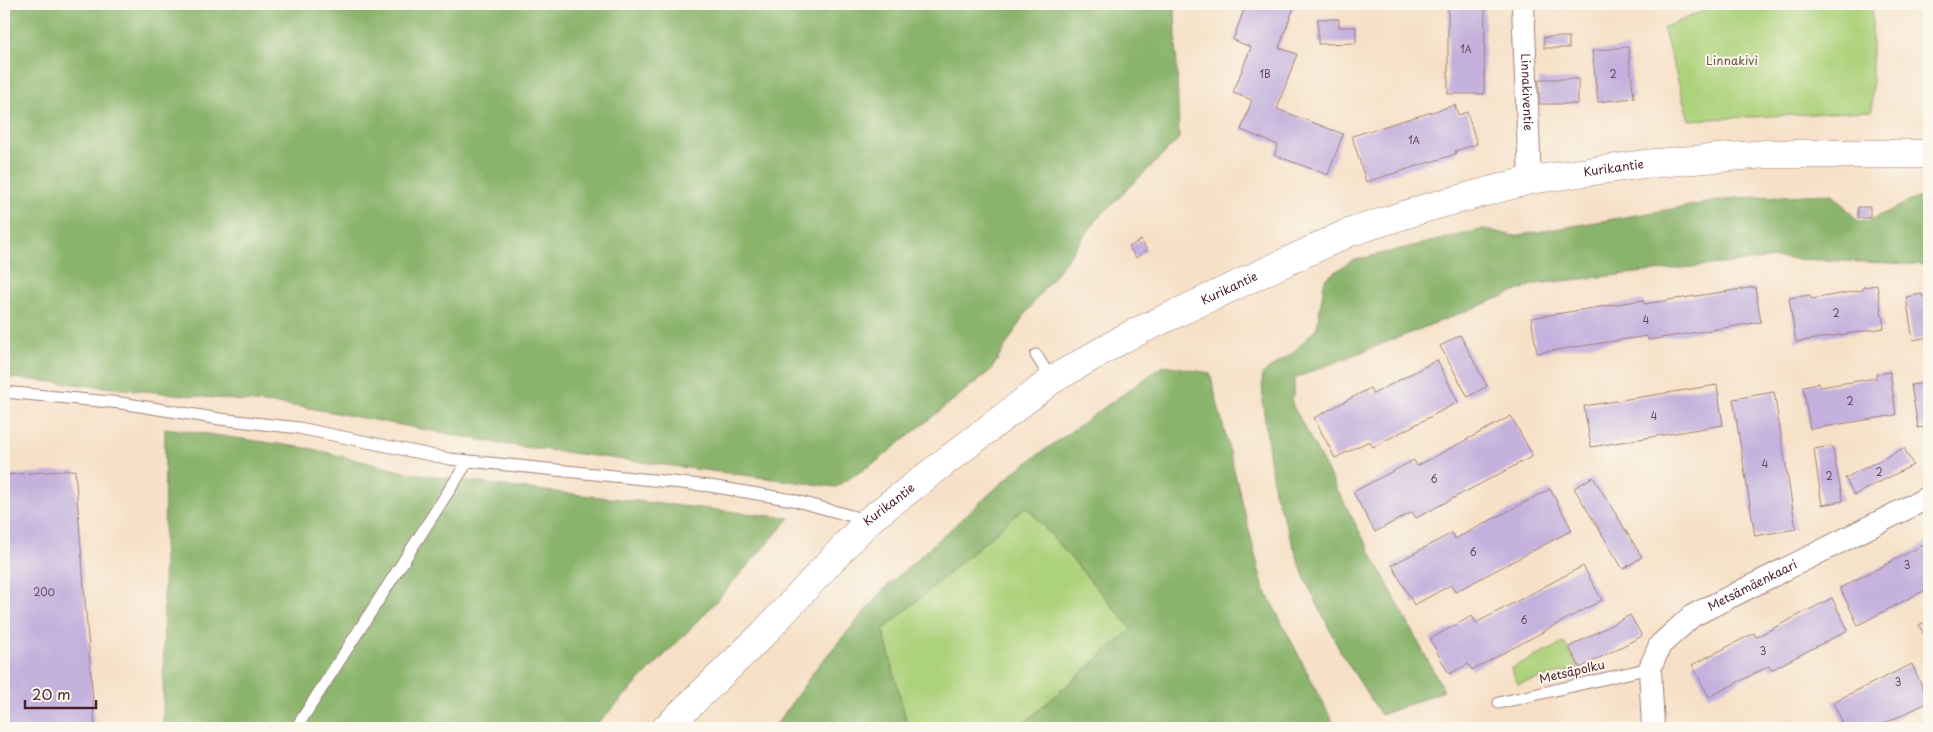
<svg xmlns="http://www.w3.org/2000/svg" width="1933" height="732" font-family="'Playpen Sans',sans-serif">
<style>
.green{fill:#add27c;stroke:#7c7854}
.forest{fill:#8ab46c;stroke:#6a6a4c}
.building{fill:#c4b1dd}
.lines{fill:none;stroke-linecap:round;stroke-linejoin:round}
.lane-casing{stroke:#a0807a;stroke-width:13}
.street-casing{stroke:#a0807a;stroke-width:24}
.secondary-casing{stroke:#a0807a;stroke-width:29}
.lane{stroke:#fff;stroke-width:11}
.street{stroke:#fff;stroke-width:22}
.secondary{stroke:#fff;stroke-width:28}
.labels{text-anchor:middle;stroke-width:4;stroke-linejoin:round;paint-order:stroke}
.number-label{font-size:10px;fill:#684458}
.park-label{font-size:12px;fill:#685543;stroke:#fbf7ec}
.street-label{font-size:12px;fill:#4a1f2b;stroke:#fbf7ec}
</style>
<rect width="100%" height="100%" fill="#fbf7ec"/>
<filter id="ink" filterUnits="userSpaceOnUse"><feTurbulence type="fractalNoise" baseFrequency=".02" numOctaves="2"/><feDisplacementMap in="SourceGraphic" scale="10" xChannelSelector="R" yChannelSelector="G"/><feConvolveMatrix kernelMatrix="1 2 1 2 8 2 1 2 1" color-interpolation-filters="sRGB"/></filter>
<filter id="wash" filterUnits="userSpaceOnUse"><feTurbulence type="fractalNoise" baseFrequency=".0096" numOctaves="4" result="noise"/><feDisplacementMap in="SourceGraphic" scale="20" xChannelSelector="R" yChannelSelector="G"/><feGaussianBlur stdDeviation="1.12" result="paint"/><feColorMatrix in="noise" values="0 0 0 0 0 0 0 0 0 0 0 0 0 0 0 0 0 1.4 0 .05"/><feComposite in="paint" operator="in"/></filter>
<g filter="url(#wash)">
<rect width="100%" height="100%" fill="#f6e1c8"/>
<g class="green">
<polygon points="1720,4 1872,4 1872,111 1689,120 1663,28"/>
<polygon points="1026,506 1132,629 1018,728 908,728 883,630"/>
<polygon points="1564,643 1580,668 1518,684 1511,668"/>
</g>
<g class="forest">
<polygon points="4,4 1175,4 1179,139 1098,218 1025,314 991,370 877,461 836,487 502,444 304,407 4,377"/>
<polygon points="1833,194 1858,221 1870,220 1917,198 1929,199 1929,265 1774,258 1535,284 1295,378 1292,404 1444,691 1381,715 1341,653 1305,579 1274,491 1263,405 1262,374 1293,353 1317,327 1325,279 1351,261 1484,229 1514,236 1736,198"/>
<polygon points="1164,365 1210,373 1263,586 1336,728 1018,728 1132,629 1026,506 883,630 908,728 774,728 817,667 886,587 1014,472"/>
<polygon points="165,428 313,449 404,472 518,488 790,518 701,618 600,721 591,728 163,728"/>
</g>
<g id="blocks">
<g class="building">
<polygon points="1246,4 1295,4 1279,48 1297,54 1277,109 1343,134 1328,175 1274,155 1278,145 1241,130 1252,100 1233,93 1251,47 1233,40"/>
<polygon points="1448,4 1485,4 1484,94 1448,94"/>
<polygon points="1318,19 1339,19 1339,27 1356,27 1356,43 1318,44"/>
<rect x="1544" y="37" width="25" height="11"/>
<polygon points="1926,40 1929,40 1929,63 1927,63"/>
<polygon points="1628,47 1634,98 1598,102 1592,51"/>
<rect x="1539" y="79" width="39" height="25"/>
<polygon points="1455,105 1458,115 1467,112 1477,144 1455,151 1456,154 1366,182 1352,136"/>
<rect x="1858" y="207" width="12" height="11"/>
<polygon points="1141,240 1147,250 1136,258 1129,247"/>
<polygon points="1877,285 1884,328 1796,342 1789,298 1810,295 1811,299 1863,290 1863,287"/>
<polygon points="1755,287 1761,322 1648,340 1647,336 1537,353 1531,318 1643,300 1644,304"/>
<polygon points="1922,294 1923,297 1929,296 1929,337 1913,340 1906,297"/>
<polygon points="1460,335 1487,386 1468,397 1440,346"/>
<polygon points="1437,360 1458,402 1373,447 1369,441 1335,458 1314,418 1370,388 1373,394"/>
<polygon points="1890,372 1896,415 1810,429 1803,386 1819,383 1820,387 1876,378 1876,374"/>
<polygon points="1925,383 1926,386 1929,386 1929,426 1918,428 1911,385"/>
<polygon points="1717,385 1723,425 1591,447 1584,406"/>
<polygon points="1774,392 1796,529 1755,536 1733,399"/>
<polygon points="1511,416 1533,456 1416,518 1412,512 1375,532 1353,492 1414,460 1417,466"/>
<polygon points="1832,446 1843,501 1822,505 1814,449"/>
<polygon points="1904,448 1913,465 1854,495 1845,478"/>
<polygon points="75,470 95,728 4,728 4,475"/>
<polygon points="1593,477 1642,557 1623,569 1574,488"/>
<polygon points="1550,489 1572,530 1455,592 1451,585 1414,605 1392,565 1452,533 1455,539"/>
<polygon points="1929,542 1929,588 1858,625 1840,588"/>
<polygon points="1583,566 1602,600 1472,670 1468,664 1449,674 1430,639 1472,616 1476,623"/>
<polygon points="1832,598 1848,630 1771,670 1769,666 1709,697 1692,665 1754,633 1756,637"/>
<polygon points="1630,615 1642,636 1580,668 1569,647"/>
<polygon points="1929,620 1929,645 1919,625"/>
<polygon points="1912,664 1929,702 1875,728 1845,728 1833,702"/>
<polygon points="1789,724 1790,728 1733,728 1733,727"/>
</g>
</g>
</g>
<g filter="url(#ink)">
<use href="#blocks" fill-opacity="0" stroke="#a0807a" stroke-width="1"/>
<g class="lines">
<defs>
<g id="lane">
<polyline points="1036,355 1052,380"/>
<polyline points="4,392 121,403 220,419 299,428 450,459 710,486 793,500 866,520"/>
<polyline points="1499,703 1650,668"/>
<polyline points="296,728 468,461"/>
</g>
<g id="street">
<path id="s1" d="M 1523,4 L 1530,180"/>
<path id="s2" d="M 1653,728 L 1650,668 L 1660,645 L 1692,616 L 1929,497"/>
</g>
<g id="secondary">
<path id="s3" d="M 666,728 L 763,634 L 868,521 L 1052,380 L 1128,336 L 1348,233 L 1426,208 L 1530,180 L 1644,164 L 1767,154 L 1929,154"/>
</g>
</defs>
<use href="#lane" class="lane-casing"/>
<use href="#street" class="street-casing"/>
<use href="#secondary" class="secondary-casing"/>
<use href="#lane" class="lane"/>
<use href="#street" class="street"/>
<use href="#secondary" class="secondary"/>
</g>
</g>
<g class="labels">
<g class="number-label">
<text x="1466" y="53">1A</text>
<text x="1265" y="78">1B</text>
<text x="1613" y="78">2</text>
<text x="1414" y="144">1A</text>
<text x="1836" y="317">2</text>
<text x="1646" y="324">4</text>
<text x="1850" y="405">2</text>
<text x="1654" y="420">4</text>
<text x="1765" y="468">4</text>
<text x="1879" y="476">2</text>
<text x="1829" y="480">2</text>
<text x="1434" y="483">6</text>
<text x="1473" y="556">6</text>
<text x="1907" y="569">3</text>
<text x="44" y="596">200</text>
<text x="1524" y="624">6</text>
<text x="1763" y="655">3</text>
<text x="1898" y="686">3</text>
</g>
<g class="park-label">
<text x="1732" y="65">Linnakivi</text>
</g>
<g class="street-label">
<text dy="4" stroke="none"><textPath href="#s1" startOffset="88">Linnakiventie</textPath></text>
<text dy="4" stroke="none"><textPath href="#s3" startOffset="1126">Kurikantie</textPath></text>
<text dy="4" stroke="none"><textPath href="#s3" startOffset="721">Kurikantie</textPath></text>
<text dy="4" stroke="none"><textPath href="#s3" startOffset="316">Kurikantie</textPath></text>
<text dy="4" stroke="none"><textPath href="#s2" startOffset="196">Metsämäenkaari</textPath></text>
<text transform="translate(1572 672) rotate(-13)" y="4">Metsäpolku</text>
</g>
</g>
<rect width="1933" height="732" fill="none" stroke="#fbf7ec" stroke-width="20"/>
<path d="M25 700v8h71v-8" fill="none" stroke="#4a1f2b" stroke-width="2.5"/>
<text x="32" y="700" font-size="15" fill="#4a1f2b" stroke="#fbf7ec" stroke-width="4" paint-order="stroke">20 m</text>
</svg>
